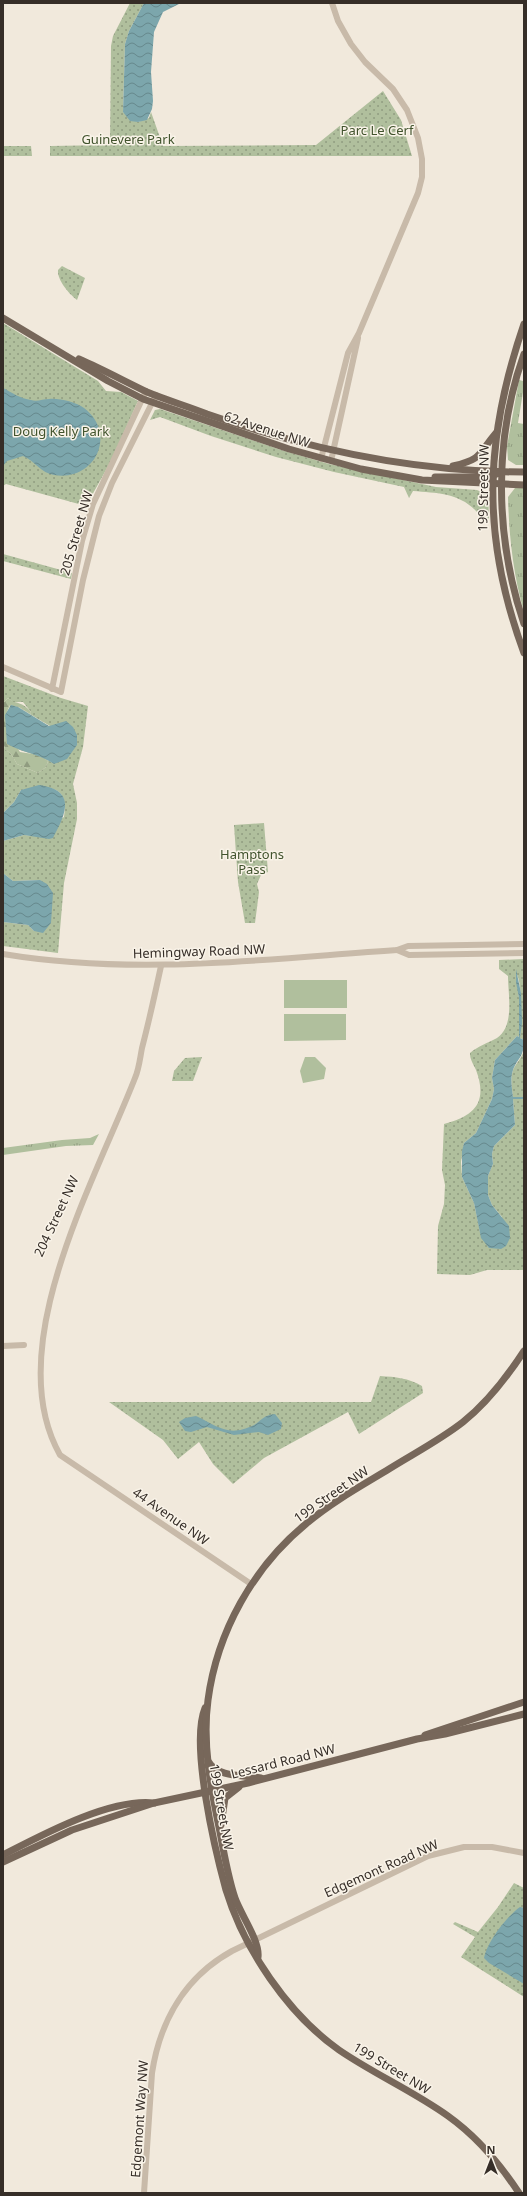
<svg xmlns="http://www.w3.org/2000/svg" width="527" height="2196" font-family="'Noto Sans',sans-serif">
<style>
.grass{fill:url(#grass-tufts)}
.forest{fill:url(#forest-firs)}
.park{fill:url(#park-dots);fill-rule:evenodd}
.pitch{fill:#b0bf9d}
.water{fill:url(#water-waves)}
.lines{fill:none;stroke-linecap:round;stroke-linejoin:round}
.minor{stroke:#c8baa9;stroke-width:6}
.major{stroke:#77675a;stroke-width:7}
.labels{text-anchor:middle;stroke-width:3;stroke-linejoin:round;paint-order:stroke}
.park-label{font-size:13px;fill:#41532d;stroke:#f9f3e8}
.street-label{font-size:13px;fill:#362e28;stroke:#f9f3e8}
</style>
<defs>
<pattern id="grass-tufts" width="24" height="20" patternUnits="userSpaceOnUse"><rect width="24" height="20" fill="#b0bf9d"/><path d="M3 7l-1-3M5 7V3M7 7l1-3M15 17l-1-3M17 17v-4M19 17l1-3" fill="none" stroke="#909c80"/></pattern>
<pattern id="forest-firs" width="22" height="20" patternUnits="userSpaceOnUse"><rect width="22" height="20" fill="#b0bf9d"/><path d="M5 1l3.5 6h-7zM16 11l3.5 6h-7z" fill="#909c80"/></pattern>
<pattern id="park-dots" width="8" height="8" patternUnits="userSpaceOnUse"><rect width="8" height="8" fill="#b0bf9d"/><path d="M2 2h.1M6 6h.1" fill="none" stroke="#909c80" stroke-width="1.8" stroke-linecap="round"/></pattern>
<pattern id="water-waves" width="16" height="10" patternUnits="userSpaceOnUse"><rect width="16" height="10" fill="#7ca6ac"/><path d="M0 5q4-4 8 0t8 0" fill="none" stroke="#66888c"/></pattern>
</defs>
<rect width="100%" height="100%" fill="#f1e9dc"/>
<g class="grass">
<polygon points="519,380 523,381 524,386 518,423 524,424 524,465 516,465 508,460 507,446"/>
<path d="M 515,488 L 524,488 L 524,612 C 513,574 509,536 508,497 Z"/>
<polygon points="99,1134 93,1145 66,1146 3,1155 3,1148 62,1140 90,1138"/>
</g>
<path class="forest" d="M 8,698 C 17,705 22,701 31,712 L 30,714 L 19,707 L 10,705 C 0,725 8,734 20,752 L 39,755 L 48,761 L 46,767 L 38,773 L 17,764 L 11,754 L 5,749 L 3,742 L 3,703 Z"/>
<g class="park">
<polygon points="130,3 144,3 129,31 125,44 123,112 138,122 149,118 151,112 163,146 316,145 383,91 401,120 412,156 50,156 50,146 110,145 111,46 113,36"/>
<polygon points="3,146 31,146 32,156 3,156"/>
<path d="M 62,266 L 85,278 L 77,300 C 69,294 57,280 58,270 Z"/>
<polygon points="3,323 98,381 106,391 121,392 138,401 111,461 86,506 6,484 3,486"/>
<path d="M 160,409 L 281,450 L 329,464 L 436,487 L 477,490 L 488,495 L 489,518 L 484,522 C 484,517 481,515 477,512 C 460,493 437,493 413,491 L 409,498 L 404,487 L 334,472 L 276,457 L 211,436 L 160,417 L 150,420 L 155,410 Z"/>
<polygon points="3,554 72,573 71,579 3,561"/>
<path d="M 3,676 L 61,698 L 88,706 L 83,747 L 73,784 L 77,803 L 77,819 L 64,883 L 58,953 L 3,946 L 3,922 L 28,925 L 34,931 L 51,923 L 51,909 L 40,880 L 13,881 L 3,873 L 3,841 L 24,835 L 33,836 L 64,817 C 69,782 47,787 21,790 L 14,802 L 3,813 L 3,742 L 5,749 L 11,754 L 17,764 L 38,773 L 46,767 L 48,761 C 35,753 20,752 7,744 L 5,717 L 11,704 L 19,707 L 30,714 L 31,712 L 23,702 L 13,702 L 8,698 L 3,703 ZM 18,707 L 50,726 L 54,764 L 39,754 Z"/>
<polygon points="264,823 268,872 261,875 257,884 259,892 255,923 245,923 238,882 234,825"/>
<path d="M 524,959 L 524,1040 L 520,1038 C 521,1025 523,982 516,973 L 519,998 L 519,1037 L 517,1036 L 495,1060 L 492,1078 L 494,1089 L 492,1099 L 476,1133 L 464,1143 L 461,1162 L 462,1177 L 474,1203 L 480,1232 L 502,1217 L 492,1205 L 488,1195 L 488,1176 L 493,1164 L 492,1154 L 494,1146 L 515,1125 L 513,1099 L 524,1099 L 524,1270 L 487,1270 L 470,1275 L 437,1274 L 438,1226 L 444,1204 L 445,1185 L 442,1170 L 444,1124 C 475,1116 488,1102 476,1070 C 473,1063 470,1060 470,1053 C 478,1046 488,1043 497,1038 C 515,1026 508,994 508,976 L 499,969 L 499,960 Z"/>
<path d="M 524,1050 L 524,1097 L 513,1097 C 512,1088 510,1079 513,1070 C 516,1063 522,1058 524,1050 Z"/>
<polygon points="202,1057 193,1081 172,1081 174,1071 185,1058"/>
<path d="M 380,1376 C 396,1377 408,1378 422,1386 L 423,1393 L 359,1434 L 348,1412 L 264,1458 L 233,1484 L 213,1464 L 199,1442 L 178,1459 L 163,1440 L 109,1402 L 371,1402 Z"/>
<polygon points="514,1883 524,1888 524,1997 461,1957 475,1937 453,1924 455,1922 478,1932 498,1907"/>
</g>
<g class="pitch">
<rect x="284" y="980" width="63" height="28"/>
<polygon points="284,1014 346,1014 346,1040 284,1041"/>
<polygon points="305,1057 315,1057 326,1068 324,1079 303,1083 300,1071"/>
</g>
<g class="water">
<polygon points="144,3 181,3 163,12 154,32 151,72 153,101 152,109 147,120 138,122 130,121 123,112 125,44 129,31"/>
<path d="M 3,388 C 11,392 21,399 31,400 C 37,402 43,399 49,399 C 59,398 76,402 84,408 C 118,434 95,482 54,475 C 41,473 35,461 23,456 L 7,461 L 3,466 Z"/>
<path d="M 11,705 L 18,707 L 49,726 L 66,721 L 73,727 L 77,735 L 77,745 L 67,759 L 54,764 C 37,753 24,753 7,744 L 5,715 Z"/>
<path d="M 39,785 C 77,790 66,814 53,838 L 49,839 L 24,835 L 3,841 L 3,813 L 14,802 L 21,790 Z"/>
<polygon points="3,873 13,881 40,880 47,884 53,893 51,923 43,933 34,931 28,925 3,922"/>
<path d="M 516,969 L 521,993 L 522,1023 L 520,1038 L 524,1040 C 524,1058 518,1057 513,1070 C 510,1079 512,1088 513,1097 L 524,1097 L 524,1099 L 513,1099 L 515,1125 L 494,1146 L 492,1154 L 493,1164 L 488,1176 L 488,1195 L 492,1205 L 509,1226 L 510,1238 L 506,1246 L 501,1249 L 489,1248 L 481,1238 L 474,1203 L 462,1177 L 462,1151 L 464,1143 L 476,1133 L 492,1099 L 494,1089 L 492,1078 L 495,1060 L 517,1036 L 519,1037 L 519,998 L 516,982 Z"/>
<path d="M 275,1414 L 282,1423 L 281,1429 L 268,1435 L 259,1432 L 234,1435 L 207,1427 L 191,1432 L 185,1431 L 179,1422 L 185,1418 L 196,1416 C 218,1426 228,1438 254,1425 C 262,1420 264,1415 275,1414 Z"/>
<path d="M 520,1907 L 524,1908 L 524,1984 L 489,1963 L 484,1958 C 487,1942 507,1916 520,1907 Z"/>
</g>
<g class="lines">
<g class="minor">
<polyline points="321,459 348,353 359,333 418,193 422,177 422,159 418,138 407,110 393,89 365,62 351,44 338,21 332,3"/>
<polyline points="331,461 358,338"/>
<polyline points="3,667 61,692 83,580 99,516 112,483 156,395"/>
<polyline points="52,689 82,541 93,504 146,391"/>
<polyline points="397,950 409,955 524,953"/>
<path d="M 3,954 C 136,976 264,959 397,950 L 408,946 L 524,944"/>
<path d="M 161,966 C 155,994 149,1021 142,1048 C 140,1058 139,1069 135,1078 C 94,1183 0,1349 60,1455 L 251,1584"/>
<polyline points="3,1346 24,1345"/>
<path d="M 144,2193 L 152,2073 C 160,2021 185,1977 232,1951 L 428,1856 L 464,1847 L 492,1847 L 524,1853"/>
</g>
<g class="major">
<polyline points="3,318 108,381 143,399 289,449 361,469 422,480 524,485"/>
<path d="M 524,324 C 484,440 481,537 524,653"/>
<path d="M 524,354 C 493,440 495,538 524,624"/>
<path d="M 79,359 C 102,369 124,381 147,392 C 166,400 187,406 207,414 C 310,450 415,472 524,472"/>
<path d="M 453,466 C 483,459 478,454 496,433"/>
<polyline points="435,477 487,477 497,474"/>
<path d="M 205,1708 C 190,1744 215,1850 226,1890 C 244,1949 288,2014 339,2050 C 374,2074 413,2091 448,2116 C 476,2136 500,2164 519,2193"/>
<polyline points="425,1735 524,1702"/>
<path d="M 208,1761 C 218,1778 243,1775 261,1778"/>
<polyline points="221,1825 225,1798 239,1787"/>
<path d="M 3,1855 C 42,1835 110,1798 154,1803"/>
<polyline points="3,1862 72,1830 154,1803 248,1783 417,1739 445,1734 524,1714"/>
<path d="M 258,1957 C 260,1941 241,1915 235,1898 C 228,1877 224,1854 220,1832 C 211,1789 202,1744 208,1700 C 217,1632 253,1567 307,1523 C 332,1502 361,1486 389,1469 C 413,1454 440,1440 463,1422 C 487,1403 507,1377 524,1351"/>
</g>
</g>
<g class="labels">
<g class="park-label">
<text x="377" y="135">Parc Le Cerf</text>
<text x="128" y="144">Guinevere Park</text>
<text x="61" y="436">Doug Kelly Park</text>
<text x="252" y="859">Hamptons<tspan x="252" dy="15">Pass</tspan></text>
</g>
<g class="street-label">
<text transform="translate(267 429) rotate(18)" y="5">62 Avenue NW</text>
<text transform="translate(483 488) rotate(-89)" y="5">199 Street NW</text>
<text transform="translate(76 533) rotate(-74)" y="5">205 Street NW</text>
<text transform="translate(199 951) rotate(-2)" y="5">Hemingway Road NW</text>
<text transform="translate(56 1216) rotate(-65)" y="5">204 Street NW</text>
<text transform="translate(331 1494) rotate(-35)" y="5">199 Street NW</text>
<text transform="translate(171 1516) rotate(35)" y="5">44 Avenue NW</text>
<text transform="translate(283 1761) rotate(-14)" y="5">Lessard Road NW</text>
<text transform="translate(222 1807) rotate(80)" y="5">199 Street NW</text>
<text transform="translate(381 1868) rotate(-24)" y="5">Edgemont Road NW</text>
<text transform="translate(392 2068) rotate(31)" y="5">199 Street NW</text>
<text transform="translate(139 2119) rotate(-86)" y="5">Edgemont Way NW</text>
</g>
</g>
<rect width="527" height="2196" fill="none" stroke="#362e28" stroke-width="8"/>
<g transform="translate(491 2160)" stroke="#f9f3e8" stroke-width="3" paint-order="stroke">
<path d="M0-3L7 15L0 10L-7 15Z" fill="#362e28"/>
<text y="-6" font-size="11" font-weight="bold" text-anchor="middle" fill="#362e28">N</text>
</g>
</svg>
